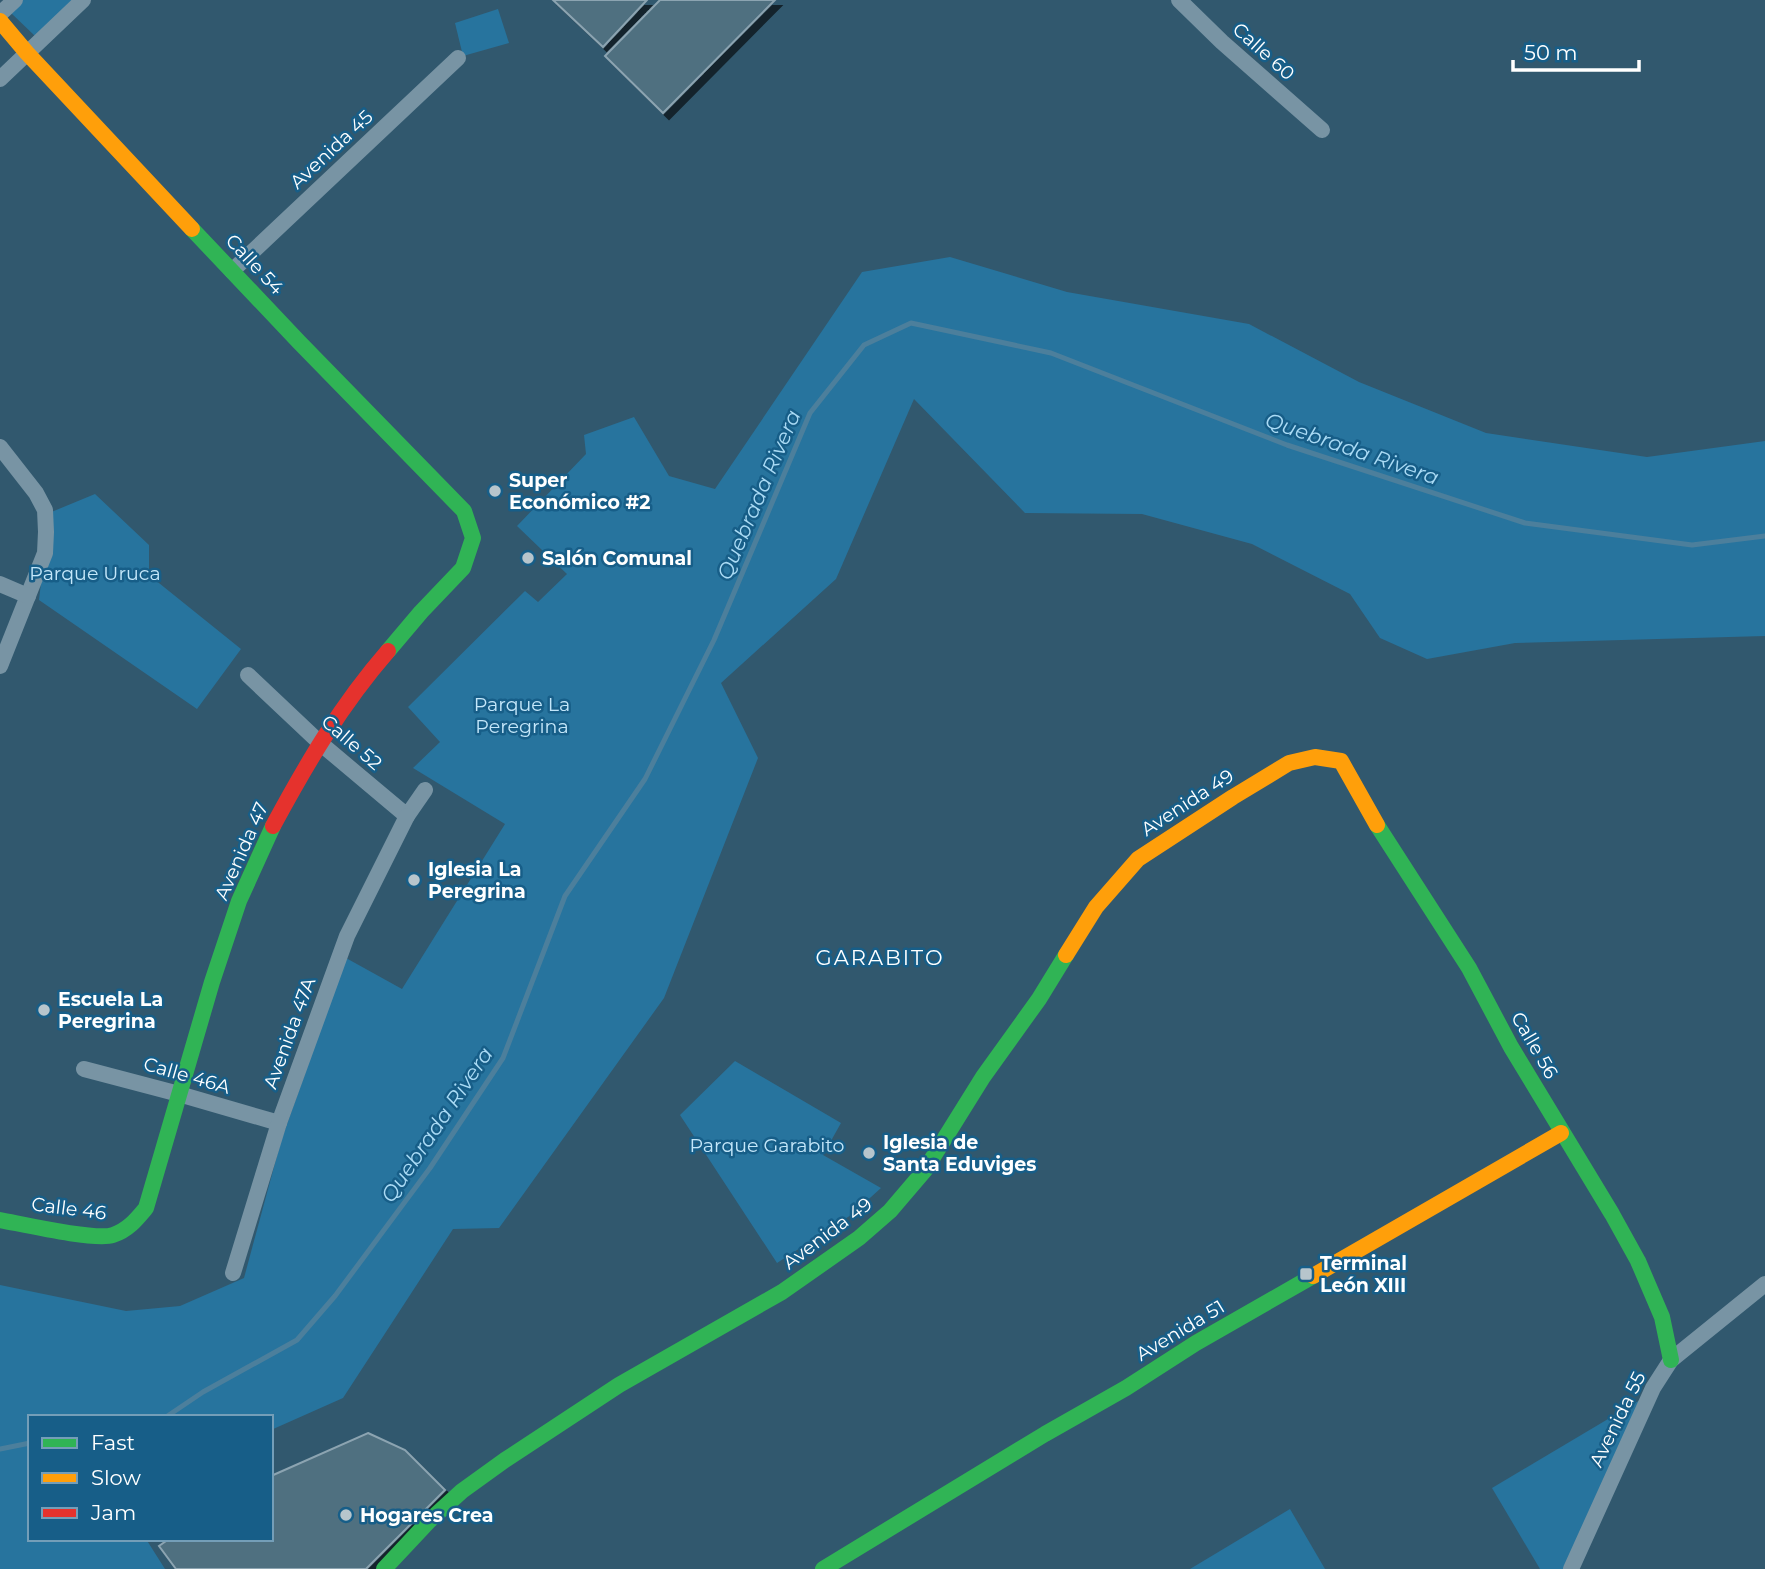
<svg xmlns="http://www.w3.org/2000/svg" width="1765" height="1569" font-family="Montserrat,sans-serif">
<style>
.green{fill:#27749e}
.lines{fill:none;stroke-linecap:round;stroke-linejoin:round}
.stream{stroke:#4c7f9c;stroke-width:5}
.building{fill:#4f6f80;stroke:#8ca4b1;stroke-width:2;filter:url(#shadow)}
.street{stroke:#7894a4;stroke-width:16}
.fast{stroke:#30b455;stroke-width:16}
.slow{stroke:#ff9f0a;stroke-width:16}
.jam{stroke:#e5322d;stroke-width:16}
.poi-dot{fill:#b7c5cc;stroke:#175e88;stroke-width:2.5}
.labels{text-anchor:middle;stroke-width:5;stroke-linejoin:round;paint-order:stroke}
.street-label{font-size:19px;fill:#fff;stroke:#175e88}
.poi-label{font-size:19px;font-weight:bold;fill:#fff;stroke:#175e88;text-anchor:start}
.park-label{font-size:19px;fill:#c4e7fa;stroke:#175e88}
.water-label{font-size:21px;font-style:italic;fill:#aadbf5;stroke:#175e88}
.neighbourhood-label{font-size:21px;letter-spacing:2px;fill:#fff;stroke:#175e88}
</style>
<defs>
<filter id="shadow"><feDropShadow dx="6" dy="6" stdDeviation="0" flood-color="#0009"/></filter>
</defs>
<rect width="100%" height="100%" fill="#31586e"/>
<g class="green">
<polygon points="23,0 73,0 35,36 10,12"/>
<polygon points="498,9 509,43 463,56 455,23"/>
<polygon points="950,257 1067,292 1249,324 1359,382 1486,433 1647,457 1765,441 1765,636 1515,643 1427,659 1380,638 1350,594 1252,544 1142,514 1025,513 914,399 836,579 721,683 758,758 664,998 499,1228 453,1229 343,1398 271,1430 271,1417 30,1417 30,1539 146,1539 165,1569 0,1569 0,1285 126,1311 180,1306 244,1278 281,1141 346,958 402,989 505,824 413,768 440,742 408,707 525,591 538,602 567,574 517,526 586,454 584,435 634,417 669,476 715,489 862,272"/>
<polygon points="95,494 149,545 149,575 241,649 197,709 39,600 49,513"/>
<polygon points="735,1061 841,1123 823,1155 881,1188 851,1215 777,1263 680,1115"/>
<polygon points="1640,1400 1564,1569 1540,1569 1492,1488"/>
<polygon points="1290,1509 1325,1569 1190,1569"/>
</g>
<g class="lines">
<g class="stream">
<polyline points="166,1417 203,1392 297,1340 335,1296 430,1168 503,1058 565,896 645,779 714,640 810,413 864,345 911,323 1051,353 1287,445 1525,523 1692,545 1765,536"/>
<polyline points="0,1449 30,1443"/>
</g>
</g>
<g class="building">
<polygon points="553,0 647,0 603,47"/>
<polygon points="660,0 775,0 663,113 605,56"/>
<polygon points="368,1433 405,1450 445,1490 366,1569 176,1569 159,1546 169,1539 271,1539 271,1476"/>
</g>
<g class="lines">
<g class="street">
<polyline points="1179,0 1222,42 1322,130"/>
<polyline points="0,14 15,0"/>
<polyline points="0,79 83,0"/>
<polyline points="232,271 458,58"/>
<polyline points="0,447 36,493 45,510 46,532 45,553 0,666"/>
<polyline points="0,584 28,596"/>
<polyline points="248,675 320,743 407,816 425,790"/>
<polyline points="84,1069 179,1094 279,1123"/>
<polyline points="233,1273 279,1123 347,936 407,816"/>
<polyline points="1571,1569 1653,1388 1671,1360 1765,1284"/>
</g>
<g class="fast">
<polyline points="192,229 299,342 464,511 473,538 463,568 421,612 388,651"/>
<polyline points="1377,825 1469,968 1511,1047 1612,1214 1638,1261 1662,1317 1671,1360"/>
<path d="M 0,1220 C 22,1224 95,1241 113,1235 C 128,1230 136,1220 146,1208 L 212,982 L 239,901 L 273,826"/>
<polyline points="384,1569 429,1521 462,1491 505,1460 619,1385 782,1292 859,1238 890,1211 925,1170 983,1077 1039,999 1066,955"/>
<polyline points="823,1569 1045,1434 1126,1388 1196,1343 1313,1276"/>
</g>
<g class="slow">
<polyline points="0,21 27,53 192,229"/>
<polyline points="1066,955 1096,907 1138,859 1233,797 1289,763 1315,757 1341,761 1377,825"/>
<polyline points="1313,1276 1561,1133"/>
</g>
<path class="jam" d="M 273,826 C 307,763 341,705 388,651"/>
</g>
<g class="poi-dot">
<circle cx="495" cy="491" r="7"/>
<circle cx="528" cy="558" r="7"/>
<circle cx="414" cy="880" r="7"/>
<circle cx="44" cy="1010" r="7"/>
<circle cx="869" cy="1153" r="7"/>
<rect x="1299" y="1267" width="14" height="14" rx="3.5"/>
<circle cx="346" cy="1515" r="7"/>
</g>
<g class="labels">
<g class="street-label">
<text transform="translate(1264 51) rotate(42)" y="7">Calle 60</text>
<text transform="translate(331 149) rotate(-43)" y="7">Avenida 45</text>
<text transform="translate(255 264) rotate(47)" y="7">Calle 54</text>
<text transform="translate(352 742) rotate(41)" y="7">Calle 52</text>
<text transform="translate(1187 802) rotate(-33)" y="7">Avenida 49</text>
<text transform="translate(241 851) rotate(-66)" y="7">Avenida 47</text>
<text transform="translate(289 1033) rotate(-70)" y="7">Avenida 47A</text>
<text transform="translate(1535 1045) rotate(60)" y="7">Calle 56</text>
<text transform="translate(187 1075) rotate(16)" y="7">Calle 46A</text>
<text transform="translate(69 1208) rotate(7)" y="7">Calle 46</text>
<text transform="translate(827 1233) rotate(-37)" y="7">Avenida 49</text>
<text transform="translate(1180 1330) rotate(-31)" y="7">Avenida 51</text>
<text transform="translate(1617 1419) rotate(-64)" y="7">Avenida 55</text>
</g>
<g class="poi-label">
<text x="509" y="487">Super<tspan x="509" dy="22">Económico #2</tspan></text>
<text x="542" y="565">Salón Comunal</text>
<text x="428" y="876">Iglesia La<tspan x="428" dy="22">Peregrina</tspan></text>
<text x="58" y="1006">Escuela La<tspan x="58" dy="22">Peregrina</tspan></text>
<text x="883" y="1149">Iglesia de<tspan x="883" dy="22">Santa Eduviges</tspan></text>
<text x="1320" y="1270">Terminal<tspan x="1320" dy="22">León XIII</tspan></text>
<text x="360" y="1522">Hogares Crea</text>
</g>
<g class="park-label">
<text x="95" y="580">Parque Uruca</text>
<text x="522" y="711">Parque La<tspan x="522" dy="22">Peregrina</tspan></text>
<text x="767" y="1152">Parque Garabito</text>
</g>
<g class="water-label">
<text transform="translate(1352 449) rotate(19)" y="7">Quebrada Rivera</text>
<text transform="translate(759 495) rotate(-67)" y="7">Quebrada Rivera</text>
<text transform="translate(437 1125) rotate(-56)" y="7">Quebrada Rivera</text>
</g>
<g class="neighbourhood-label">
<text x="880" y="965">GARABITO</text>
</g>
</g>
<rect x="28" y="1415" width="245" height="126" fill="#175e88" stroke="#749eb8" stroke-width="2"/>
<rect x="42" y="1438" width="35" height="10" fill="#30b455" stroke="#749eb8" stroke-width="2"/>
<text x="91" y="1450" font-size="21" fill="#ffffff">Fast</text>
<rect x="42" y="1473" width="35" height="10" fill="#ff9f0a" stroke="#749eb8" stroke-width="2"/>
<text x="91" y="1485" font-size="21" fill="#ffffff">Slow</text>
<rect x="42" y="1508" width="35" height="10" fill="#e5322d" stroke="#749eb8" stroke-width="2"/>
<text x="91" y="1520" font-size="21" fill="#ffffff">Jam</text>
<path d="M1513 60v10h126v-10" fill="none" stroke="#ffffff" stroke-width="3.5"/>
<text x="1524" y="60" font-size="21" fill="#ffffff" stroke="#175e88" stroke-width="5" paint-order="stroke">50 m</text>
</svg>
